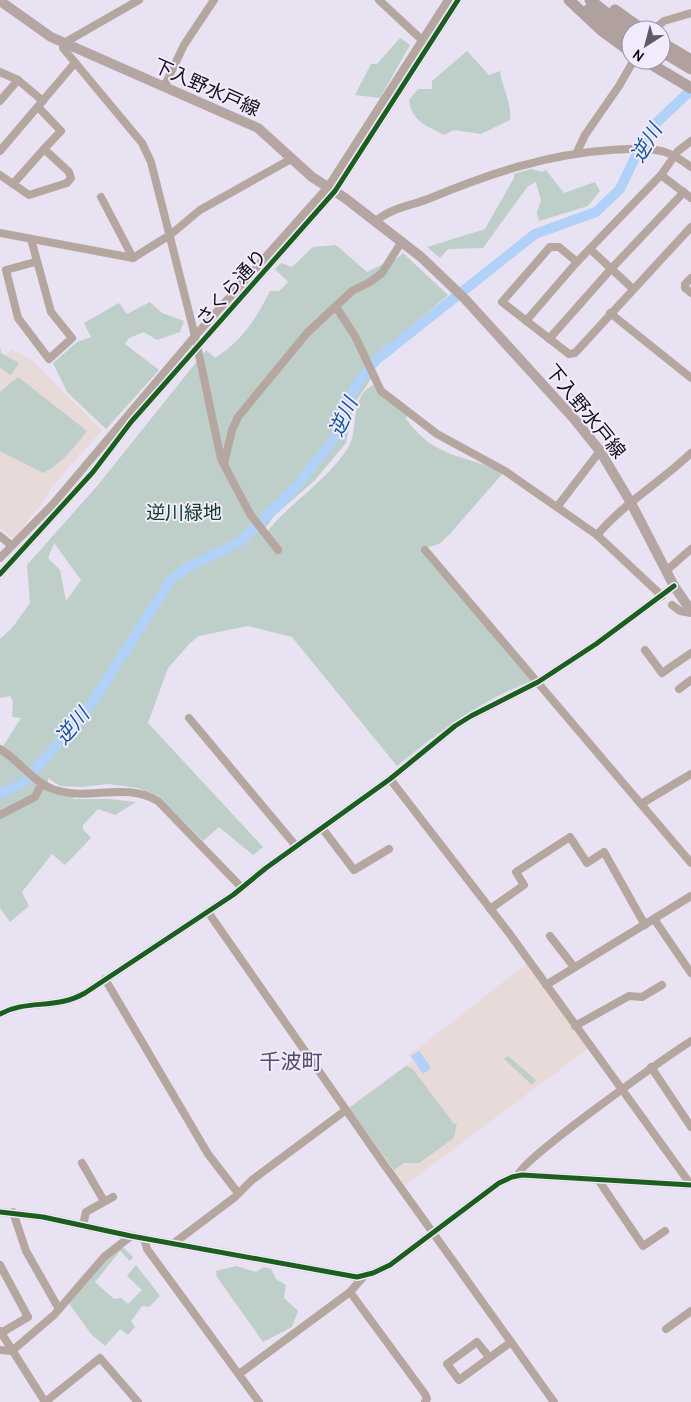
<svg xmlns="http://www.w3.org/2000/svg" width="691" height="1402" font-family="Cabin,'Noto Sans JP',sans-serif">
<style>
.education{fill:#e7dad9}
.green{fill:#bdcfc8;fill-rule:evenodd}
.water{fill:#b1d1f9}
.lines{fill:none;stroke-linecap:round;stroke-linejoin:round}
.river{stroke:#b1d1f9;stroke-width:10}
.minor{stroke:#b5a6a0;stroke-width:8}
.major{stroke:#b5a6a4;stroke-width:10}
.highway{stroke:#b0a19f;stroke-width:11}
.cycleway-casing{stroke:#f2ebfd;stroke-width:8}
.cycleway{stroke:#1b5e20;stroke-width:5}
.labels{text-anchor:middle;stroke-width:4;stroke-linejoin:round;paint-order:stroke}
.street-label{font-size:19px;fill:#14101a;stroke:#f2ebfd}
.park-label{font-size:19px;fill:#0f4025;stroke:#f2ebfd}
.water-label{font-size:20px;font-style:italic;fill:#0f5792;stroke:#f2ebfd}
.quarter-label{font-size:21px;fill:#544a63;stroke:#f2ebfd}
</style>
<rect width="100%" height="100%" fill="#e8e2f2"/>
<g class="education">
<polygon points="12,350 29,358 102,430 51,488 48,495 14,539 0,528 0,360"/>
<polygon points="527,964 589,1048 403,1187 347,1109 412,1061 409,1055"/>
</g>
<g class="green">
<polygon points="400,38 410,45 380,98 355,95 371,64 377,64"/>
<path d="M 467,51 L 489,75 L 500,71 C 502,88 512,103 510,120 L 481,134 L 454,130 L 444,135 C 426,125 412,122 409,100 L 418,89 L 432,89 L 432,81 Z"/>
<polygon points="531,169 542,172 546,170 564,193 595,182 600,191 588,206 539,221 537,213 541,200 536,182 528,186 483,248 448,249 440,258 427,247 485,229 514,178 514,174"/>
<path d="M 336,245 L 367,272 L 383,264 L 388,266 L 403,253 L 448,295 L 365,366 L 371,379 L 354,404 L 346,443 L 314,481 L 274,516 L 264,530 L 281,548 L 267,532 C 291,501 329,480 349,446 C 359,428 349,397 373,385 L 379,392 L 407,413 L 406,419 C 436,460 463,453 503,473 L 449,535 L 439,544 L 423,549 L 532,681 C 480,700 439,732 397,766 L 292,637 L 248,626 L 199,636 L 190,643 L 168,668 L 148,723 L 263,847 L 253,855 L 219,827 L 203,841 L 159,796 L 138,788 L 108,784 L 82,787 L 60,786 L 48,778 L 48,791 L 59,795 L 73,797 L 73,799 L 109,799 L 136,802 L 115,815 L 98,809 L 83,825 L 83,829 L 91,838 L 65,865 L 52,854 L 22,892 L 29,906 L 10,922 L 0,908 L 0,751 L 21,718 L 12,717 L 13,701 L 10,696 L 0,698 L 0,639 L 12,628 L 30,603 L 27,565 L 98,485 L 206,350 L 215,358 C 242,341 256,319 270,291 L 279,291 L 288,282 L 275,269 L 281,263 L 292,267 L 313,247 ZM 54,543 L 81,580 L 66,601 L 60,570 L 48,558 Z"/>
<polygon points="150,302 162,313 184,321 180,332 157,340 144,332 129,338 125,344 159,370 106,429 67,392 53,363 77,342 91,337 84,323 119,303 127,314"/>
<polygon points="0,346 1,353 19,363 11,375 0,368"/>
<path d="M 18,377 L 87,431 C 75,447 61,464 43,473 L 0,451 L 0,392 Z"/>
<polygon points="508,1056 536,1080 532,1085 504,1059"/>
<polygon points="406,1066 412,1068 454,1124 457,1123 454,1138 419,1163 404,1163 394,1170 349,1108"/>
<polygon points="123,1247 133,1257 130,1261 120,1251 95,1282 114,1299 121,1298 128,1304 142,1290 127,1276 136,1265 160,1296 149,1307 142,1306 131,1321 135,1327 128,1335 120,1329 105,1346 91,1334 68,1302 114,1252"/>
<polygon points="236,1266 256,1272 264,1267 271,1269 276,1279 286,1285 284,1298 298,1311 292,1327 263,1342 217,1277 216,1271"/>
</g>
<polygon class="water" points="419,1051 431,1068 423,1074 411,1056"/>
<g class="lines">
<path class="river" d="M 0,794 L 23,783 L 71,729 L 94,700 L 170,581 L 186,568 L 240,542 L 295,488 L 335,438 C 341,428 342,418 345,407 C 351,390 364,374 376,360 L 535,234 L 596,212 L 620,189 L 642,143 L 654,125 L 691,90"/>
<g class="minor">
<polyline points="139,0 64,43 63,48 142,143 151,162 195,336 221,459 250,514 278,550"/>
<polyline points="379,0 422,40"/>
<polyline points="653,30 664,21 691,13"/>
<polyline points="0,72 18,80 43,101"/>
<polyline points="164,87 184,45 214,0"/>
<polyline points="0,101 18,80"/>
<polyline points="0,151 74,64"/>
<polyline points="577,152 585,135 619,86 634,60"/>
<polyline points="0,175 29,195 67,183 71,178 69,172 44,149 61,131 38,107"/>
<polyline points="661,175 691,198"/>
<polyline points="13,184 44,149"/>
<polyline points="101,197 133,258"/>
<path d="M 376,221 C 391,208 410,206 428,199 C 488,174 547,154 611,150 C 630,149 647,147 665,152 C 674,155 683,161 691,167"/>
<polyline points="0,233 133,258 170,235 200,210 291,159"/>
<polyline points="31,239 51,312 72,338 49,359 18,318 6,270 35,262"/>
<polyline points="590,249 632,288"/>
<polyline points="577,262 559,247 550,247 502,302 569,354 575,353 691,227"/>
<polyline points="691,278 685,284 685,288 691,293"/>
<polyline points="336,307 355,336 381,391 437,434 505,471 597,535 662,596"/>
<polyline points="610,313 691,378"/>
<polyline points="526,321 577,262 661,175 678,151 691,141"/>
<polyline points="549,339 611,269 684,192"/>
<polyline points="224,464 232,430 238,417 256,395 307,333 352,291 370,282 382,273 402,241"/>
<polyline points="557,507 600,451"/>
<path d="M 597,535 C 624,503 661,482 691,453"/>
<polyline points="0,536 11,545"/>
<polyline points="425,550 691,863"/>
<polyline points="0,558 53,504 195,336 328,187 448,0"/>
<polyline points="666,571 691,549"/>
<polyline points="0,574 93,472 131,422 335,191 458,0"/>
<polyline points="672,605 680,611 691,613"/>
<polyline points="645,650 662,673 691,653"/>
<polyline points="679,689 691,680"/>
<polyline points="189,718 296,846"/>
<path d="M 0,749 C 20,761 36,786 59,791 C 92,800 126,782 158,801 L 241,887"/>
<polyline points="390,779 509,933 691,1185"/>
<polyline points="641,804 691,774"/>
<polyline points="0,815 35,797 42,783"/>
<polyline points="322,828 354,870 389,849"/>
<polyline points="490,909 524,885 516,872 570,837 587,863 604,852 645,925"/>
<polyline points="208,912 383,1163 554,1402"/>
<polyline points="654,919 691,973"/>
<polyline points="550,936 574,967"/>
<polyline points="105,979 208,1154 238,1193"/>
<polyline points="546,985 691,896"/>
<path d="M 0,1014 C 27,999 56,1010 85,993 L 233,895 L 266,868 L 390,779 L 455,726 L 471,716 L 538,682 L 596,644 L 674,586"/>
<polyline points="575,1026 629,996 642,997 662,985"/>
<polyline points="651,1067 691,1127"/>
<polyline points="82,1163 104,1201"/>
<path d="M 518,1175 C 519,1161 669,1055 691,1041"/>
<polyline points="599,1181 643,1246 665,1231"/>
<polyline points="0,1212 43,1217 131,1236 357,1277 373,1273 390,1265 499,1183 512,1177 522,1175 691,1185"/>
<polyline points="13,1212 26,1251 59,1309"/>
<polyline points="83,1225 86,1212 113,1197"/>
<polyline points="144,1238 147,1249 259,1402"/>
<polyline points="174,1243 235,1197 252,1180 346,1110"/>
<polyline points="0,1265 28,1317 1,1333"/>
<polyline points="350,1292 425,1394 427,1399 425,1402"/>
<polyline points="666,1329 691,1311"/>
<polyline points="0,1331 45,1402"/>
<polyline points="0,1350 12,1351 54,1315 104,1257 131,1236"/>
<polyline points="489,1357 477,1342 447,1364 459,1380 511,1342"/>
<polyline points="239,1374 350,1292 364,1276"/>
<polyline points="45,1402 100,1358 138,1402"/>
</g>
<polyline class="major" points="0,1 51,37 258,128 312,177 345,198 421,257 465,299 575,420 600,451 631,503 674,586 691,611"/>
<g class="highway">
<polyline points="569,0 601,30 631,52"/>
<polyline points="590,0 631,32"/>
<polyline points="589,9 631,42"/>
<polyline points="615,10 643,30"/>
<polyline points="661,42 691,60"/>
<polyline points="661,51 691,69"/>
<polyline points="644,60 691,88"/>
</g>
<defs>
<g id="cycleway">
<polyline points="0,574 93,472 131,422 335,191 458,0"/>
<path d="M 0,1014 C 27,999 56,1010 85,993 L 233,895 L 266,868 L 390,779 L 455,726 L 471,716 L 538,682 L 596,644 L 674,586"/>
<polyline points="0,1212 43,1217 131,1236 357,1277 373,1273 390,1265 499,1183 512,1177 522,1175 691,1185"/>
</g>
</defs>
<use href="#cycleway" class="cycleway-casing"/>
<use href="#cycleway" class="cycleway"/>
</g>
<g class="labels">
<g class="street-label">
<text transform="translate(207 87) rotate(24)" y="7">下入野水戸線</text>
<text transform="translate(231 287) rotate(-48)" y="7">さくら通り</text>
<text transform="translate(586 411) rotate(51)" y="7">下入野水戸線</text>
</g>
<g class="park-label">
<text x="184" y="519">逆川緑地</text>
</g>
<g class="water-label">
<text transform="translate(646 143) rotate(-59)" y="7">逆川</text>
<text transform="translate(343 417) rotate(-65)" y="7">逆川</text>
<text transform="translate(72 726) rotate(-50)" y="7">逆川</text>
</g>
<g class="quarter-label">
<text x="291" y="1069">千波町</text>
</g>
</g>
<g transform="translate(646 45) rotate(216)"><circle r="24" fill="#f2ebfd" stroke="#9993a2"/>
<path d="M0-4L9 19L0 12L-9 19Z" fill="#5e5a66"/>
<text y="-8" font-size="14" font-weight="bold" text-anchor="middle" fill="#14101a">N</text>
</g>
</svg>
